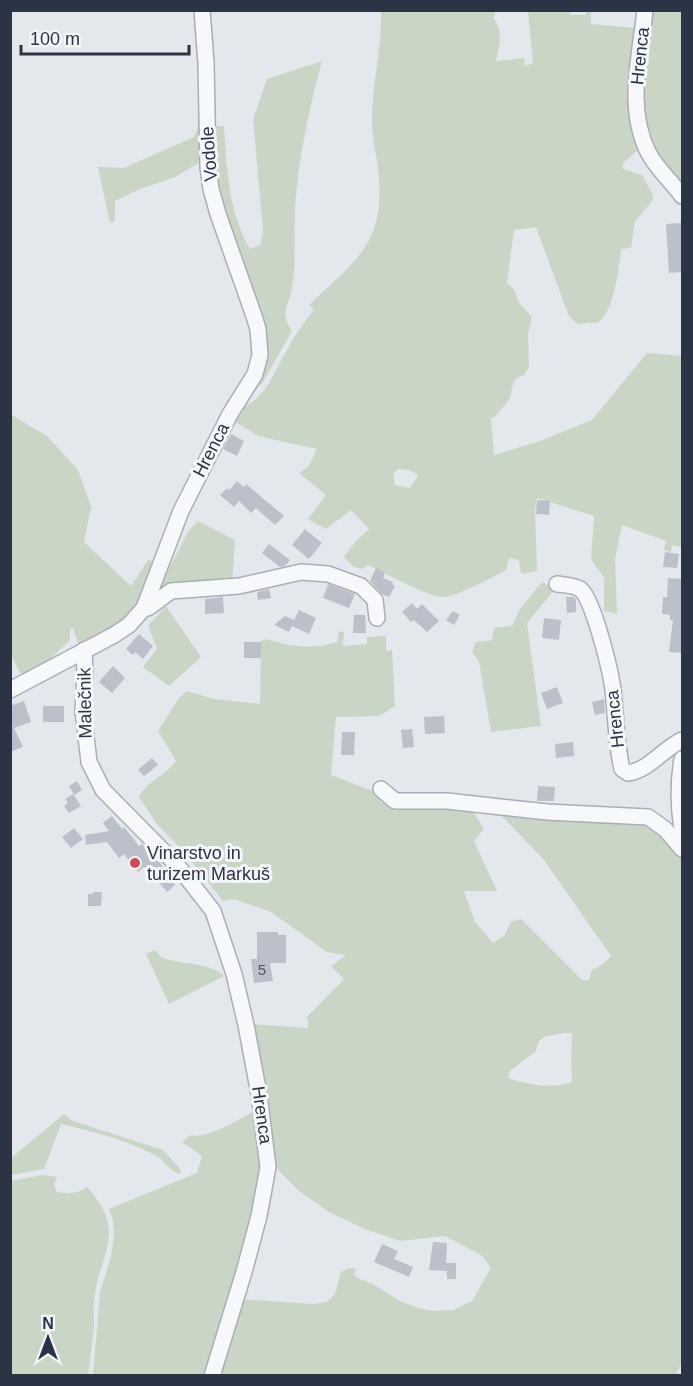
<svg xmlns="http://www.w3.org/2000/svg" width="693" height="1386" font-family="Helvetica,sans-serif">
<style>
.green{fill:#c9d6c5;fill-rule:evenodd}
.building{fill:#bbc0ca}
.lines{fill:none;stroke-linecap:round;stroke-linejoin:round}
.minor-casing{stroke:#a9aeb7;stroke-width:18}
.minor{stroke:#f7f8fa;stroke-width:15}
.poi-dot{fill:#d1495b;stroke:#f4f6f9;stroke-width:2}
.labels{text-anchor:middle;stroke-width:6;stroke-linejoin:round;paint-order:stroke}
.number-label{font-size:15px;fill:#4f5766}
.street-label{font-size:18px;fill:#2b3445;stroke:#f4f6f9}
.poi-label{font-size:18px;fill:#2b3445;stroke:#f4f6f9;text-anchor:start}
</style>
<rect width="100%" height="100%" fill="#e4e7ec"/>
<g class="green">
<path d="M 381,11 L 495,11 L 494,19 C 504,31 499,47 496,61 L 524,58 L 525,66 L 533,63 L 528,11 L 570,11 L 570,15 L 586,15 L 586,11 L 591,11 L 591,24 L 635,28 L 639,34 L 643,146 L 623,163 L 623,169 L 642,175 L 653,195 L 653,200 L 635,222 L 631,248 L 621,249 C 620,265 613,311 600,321 C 596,324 591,322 587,323 C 577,326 574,322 568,314 L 536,227 L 514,230 L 507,283 L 514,289 L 519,303 L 532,317 L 528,334 L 529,367 L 524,375 C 510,378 514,387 510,397 C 507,404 499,411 495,417 L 491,418 L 494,455 L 540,441 L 592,420 L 647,353 L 682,356 L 682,547 L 672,545 L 671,552 L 664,550 L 666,541 L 622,525 L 615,559 L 617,614 L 604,611 L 604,578 L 591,559 L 594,516 L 537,498 L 535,509 L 537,571 L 521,574 L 519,560 L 509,558 L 506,570 C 491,578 457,597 441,597 C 426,596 384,572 368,565 L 362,569 L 354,567 L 344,557 L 356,541 L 369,529 L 351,510 L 326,529 L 308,519 L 326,495 L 299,473 L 309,466 L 317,449 L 258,436 L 234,421 L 240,410 L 255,400 L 266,388 L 296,334 L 314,309 L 309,305 C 352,263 384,246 379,179 C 378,160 372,140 372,120 C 372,84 382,47 381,11 ZM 398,469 C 404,469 415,471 418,476 L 410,488 L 395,485 L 393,474 Z"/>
<polygon points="649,11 682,11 682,194 648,142 640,103"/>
<path d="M 322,61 C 310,106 300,150 296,196 C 293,227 297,258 292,288 C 289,306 279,313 292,331 L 263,382 L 254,392 L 251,391 L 264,363 L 214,184 L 210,126 L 224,126 C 227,169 228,211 250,249 L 260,245 L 263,230 L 253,119 L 267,79 Z"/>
<polygon points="204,114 204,160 175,177 140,189 115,201 115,221 110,223 98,167 124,168 194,137"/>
<polygon points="10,414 47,436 78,470 92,509 90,512 84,542 131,586 149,559 157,566 131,618 80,649 73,628 70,629 70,640 43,666 23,678 11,655"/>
<polygon points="198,521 235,540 232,584 151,604 160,578 165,576 189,530"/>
<polygon points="542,582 552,587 551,594 527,623 541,726 491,732 479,662 472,652 476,642 492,640 494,628 512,626 520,609"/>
<polygon points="166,606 201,657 169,686 143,667 157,649 148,626"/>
<path d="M 344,631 L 343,646 L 367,644 L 367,637 L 386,636 L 386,651 L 392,650 L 395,706 L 379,716 L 336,717 L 331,775 L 386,796 L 642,819 L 668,839 L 682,859 L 682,1362 L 676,1375 L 215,1375 L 240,1299 L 313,1304 L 327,1302 L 335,1294 L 341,1272 L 349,1268 L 356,1269 L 354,1274 L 357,1278 L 373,1284 L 402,1302 L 421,1309 L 436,1311 L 453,1310 L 472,1301 L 491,1268 L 481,1255 L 445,1236 L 400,1241 L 365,1229 L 329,1212 L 299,1191 L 280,1172 L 273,1161 L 252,1024 L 308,1028 L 308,1021 L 306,1018 L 344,979 L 331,966 L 346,955 L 327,952 L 271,912 L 234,899 L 223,901 L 184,852 L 157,824 L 139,797 C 148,780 163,778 176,761 L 158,731 L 179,698 L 187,691 L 214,699 L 260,704 L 261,641 L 266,639 C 288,646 316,651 338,641 L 338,633 ZM 477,811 L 501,815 L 544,860 L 611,956 L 602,965 L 592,970 L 589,980 L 582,980 L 521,919 L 511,922 L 504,936 L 493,943 L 475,922 L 464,891 L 497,891 L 474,841 L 484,829 L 474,813 ZM 564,1033 L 572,1033 L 571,1058 L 572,1082 C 553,1089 527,1085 508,1078 L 510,1071 L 536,1051 L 539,1041 L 544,1037 Z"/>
<path d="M 155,950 L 162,958 C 179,964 213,963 224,976 L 169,1004 L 146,954 Z"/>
<path d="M 258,1109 L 262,1156 L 257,1201 L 207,1375 L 93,1376 L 100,1292 L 111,1256 L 114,1236 L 113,1220 L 109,1209 L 197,1173 L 202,1156 L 182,1142 L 191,1135 C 208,1140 243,1117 258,1109 Z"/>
<path d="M 64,1114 L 73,1121 L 163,1150 L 180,1169 L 181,1174 C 169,1172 165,1160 155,1155 C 126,1140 92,1131 61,1124 L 44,1169 L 11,1175 L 11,1158 Z"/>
<path d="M 43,1175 L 57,1177 L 54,1185 L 57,1192 C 69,1194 77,1194 87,1187 C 129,1234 99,1251 94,1301 C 93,1308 94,1316 94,1324 C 93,1341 90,1358 88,1375 L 11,1375 L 11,1181 Z"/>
</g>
<g class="building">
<polygon points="682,223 682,272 669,273 666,224"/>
<polygon points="231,434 244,441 237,456 223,449"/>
<polygon points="237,481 244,487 246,484 284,516 275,525 256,508 251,513 239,501 234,507 220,495 227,488 229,490"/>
<polygon points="537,500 550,501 549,515 536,514"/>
<polygon points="305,529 322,543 309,559 292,545"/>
<polygon points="269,544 290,560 285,566 280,567 262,553"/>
<polygon points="665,552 679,554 677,568 663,567"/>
<polygon points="376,568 385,573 383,578 393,582 392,584 395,586 389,597 382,594 370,581"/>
<polygon points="668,578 682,579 681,629 682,629 682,653 669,652 673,620 670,620 670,615 662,614 663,597 667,597"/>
<polygon points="328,584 355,594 349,608 323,598"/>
<polygon points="269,589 271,598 258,600 257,592"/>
<polygon points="223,597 224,613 205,614 205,599"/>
<polygon points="566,597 574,597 576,600 576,612 567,613"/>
<polygon points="412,603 417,609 422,604 439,621 427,632 414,620 411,622 402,612"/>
<polygon points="299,610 316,618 309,634 292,626 289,632 274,625 285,616 294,620"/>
<polygon points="453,611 460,615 454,625 446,620"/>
<polygon points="354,615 365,615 366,633 353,633"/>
<polygon points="544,618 561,620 559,640 542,638"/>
<polygon points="139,634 153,646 143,659 135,652 133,655 126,649"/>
<rect x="244" y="642" width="17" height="16"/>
<polygon points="113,666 125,678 112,693 99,682"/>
<polygon points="557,687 563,703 547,709 541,693"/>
<polygon points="604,699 605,713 595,715 592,702"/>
<polygon points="24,701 31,722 14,728 23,747 10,752 10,706"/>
<rect x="43" y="706" width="21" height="16"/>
<polygon points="444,716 445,733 425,734 424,717"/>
<polygon points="412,729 414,747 403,748 401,730"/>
<polygon points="342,732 355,732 354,755 341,755"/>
<polygon points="573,742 574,756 556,758 555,744"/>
<polygon points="152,758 158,765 144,776 138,770"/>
<polygon points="77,781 82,790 74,795 69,786"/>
<polygon points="538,786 555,787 554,801 537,801"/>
<polygon points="73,794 81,806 69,813 64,806 68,803 65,799"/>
<polygon points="112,816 122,829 124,827 139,846 142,844 158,860 175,885 167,892 147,869 146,870 144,867 138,872 124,854 119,858 107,842 86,845 85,835 109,831 103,823"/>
<polygon points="74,828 83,839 71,848 62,837"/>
<polygon points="93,892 102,892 101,906 88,906 88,894 93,894"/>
<polygon points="257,932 278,932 278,935 286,935 286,963 270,963 273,981 254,983 251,959 257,959"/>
<polygon points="433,1242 447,1243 446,1263 456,1263 456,1279 447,1279 447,1271 429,1270"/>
<polygon points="382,1244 398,1251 394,1259 413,1267 409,1277 374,1262"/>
</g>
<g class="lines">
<defs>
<g id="minor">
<path d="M 645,10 C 640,58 626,107 648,152 C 656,168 672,182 682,196"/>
<path d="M 557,584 C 564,585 574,585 580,589 C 593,597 611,673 613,690 C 616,717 616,743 622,769 L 628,773 C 649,770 663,749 682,740"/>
<polyline points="144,608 148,608 171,591 239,586 301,572 328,574 361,586 375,600 377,618"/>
<polyline points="84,650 85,675 83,711 89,762 103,790 177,865 213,911 234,974 246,1025 259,1094 268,1167 259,1216 244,1272 212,1376"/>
<polyline points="10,690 114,635 129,625 144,608 181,511 230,414 255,374 260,355 258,329 254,316 218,214 211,189 208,167 206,63 202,10"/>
<path d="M 682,759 C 678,783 678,805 682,829"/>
<polyline points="381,789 395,801 447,801 547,812 648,817 665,829 682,849"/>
</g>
</defs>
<use href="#minor" class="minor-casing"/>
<use href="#minor" class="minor"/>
</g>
<circle class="poi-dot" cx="135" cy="863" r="6"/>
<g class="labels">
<g class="number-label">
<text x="262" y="975">5</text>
</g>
<g class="street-label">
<text transform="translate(640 56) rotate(-84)" y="6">Hrenca</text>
<text transform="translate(209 154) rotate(-94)" y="6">Vodole</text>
<text transform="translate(211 450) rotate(-63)" y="6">Hrenca</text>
<text transform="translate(85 703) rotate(-91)" y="6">Malečnik</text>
<text transform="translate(615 719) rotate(-96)" y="6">Hrenca</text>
<text transform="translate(262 1115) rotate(82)" y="6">Hrenca</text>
</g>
<g class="poi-label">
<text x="147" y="859">Vinarstvo in<tspan x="147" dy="21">turizem Markuš</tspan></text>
</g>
</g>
<rect width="693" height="1386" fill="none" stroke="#2b3445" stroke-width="24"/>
<g transform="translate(48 1338)" stroke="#f4f6f9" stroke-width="4.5" paint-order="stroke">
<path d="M0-4.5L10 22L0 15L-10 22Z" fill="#2b3445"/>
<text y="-9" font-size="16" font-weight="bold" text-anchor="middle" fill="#2b3445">N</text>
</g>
<path d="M21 45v9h168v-9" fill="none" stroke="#2b3445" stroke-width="3"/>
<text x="30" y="45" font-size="18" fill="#2b3445" stroke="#f4f6f9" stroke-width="4.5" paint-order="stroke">100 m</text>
</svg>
